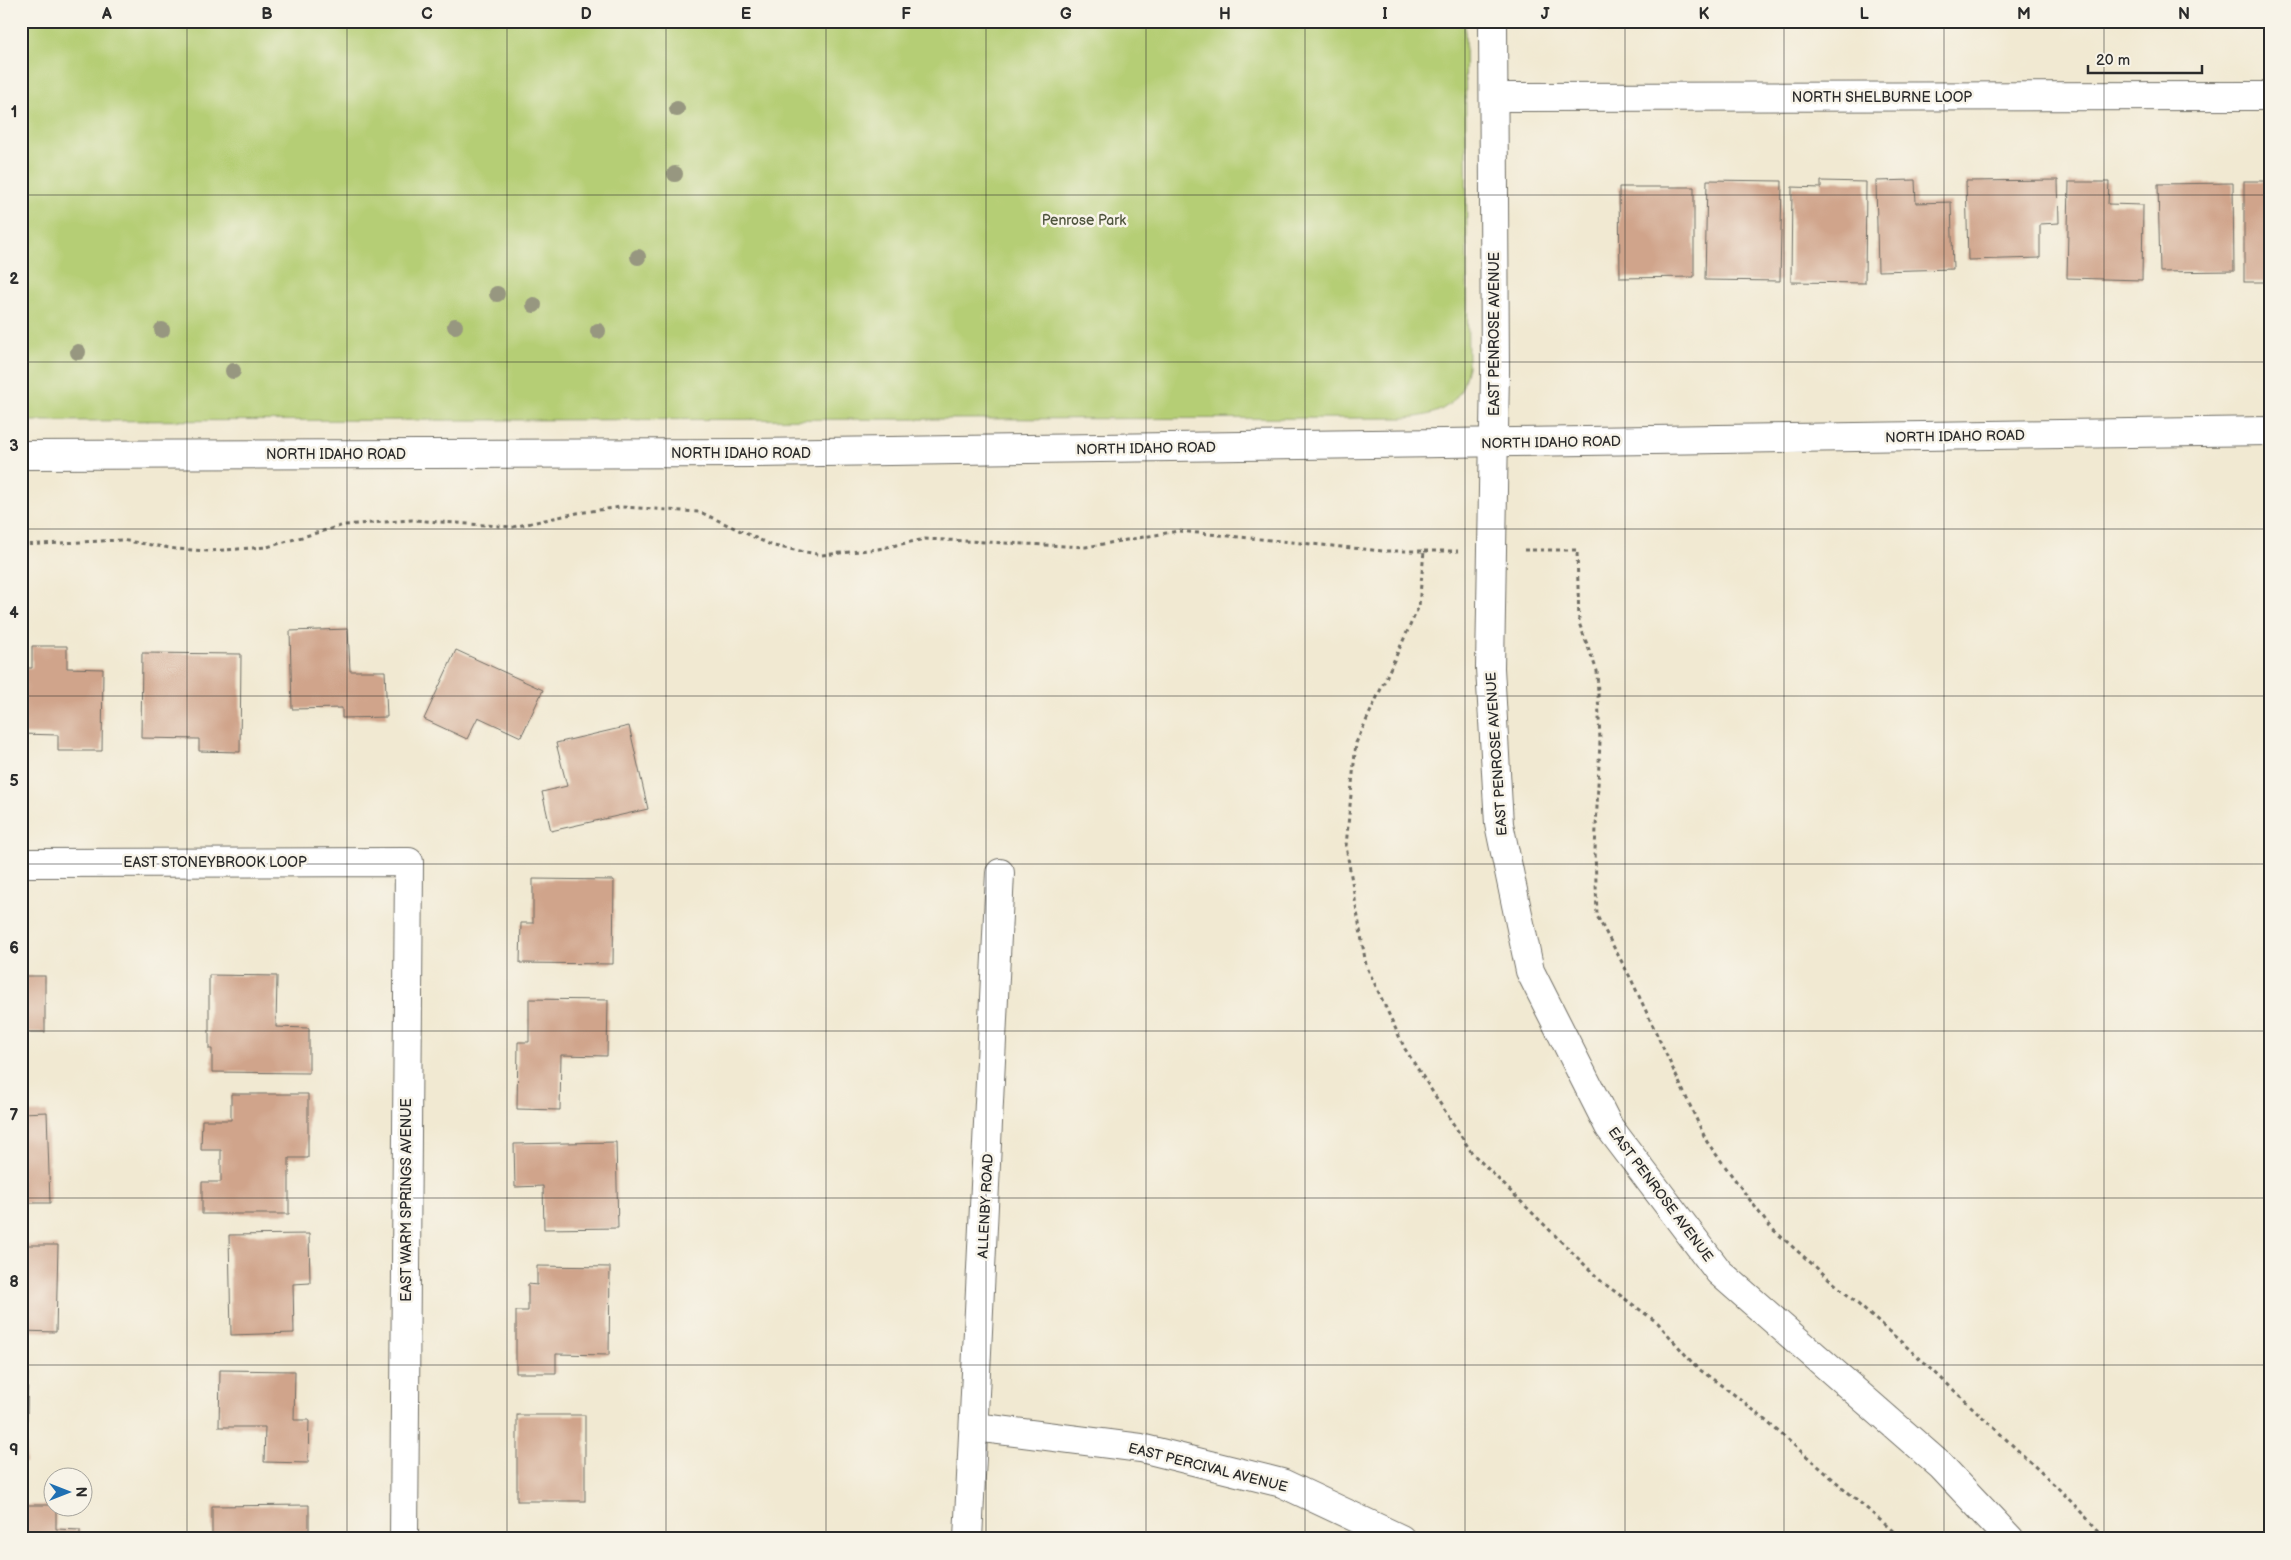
<svg xmlns="http://www.w3.org/2000/svg" width="2291" height="1560" font-family="'Balsamiq Sans',sans-serif">
<style>
.green{fill:#b5ce74;stroke:#707c50}
.building{fill:#d0a48b}
.lines{fill:none;stroke-linecap:round;stroke-linejoin:round}
.minor-casing{stroke:#706e65;stroke-width:30}
.major-casing{stroke:#706e65;stroke-width:30}
.path{stroke:#706e65;stroke-width:3;stroke-dasharray:4 4;stroke-linecap:butt}
.minor{stroke:#fff;stroke-width:28}
.major{stroke:#fff;stroke-width:28}
.tree{fill:#979780}
.grid{fill:none;stroke:#2b2b2b;stroke-width:1;stroke-opacity:0.55}
.labels{text-anchor:middle;stroke-width:5;stroke-linejoin:round;paint-order:stroke}
.street-label{font-size:14px;fill:#2b2b2b;stroke:#f7f3e8}
.park-label{font-size:14px;fill:#4e543d;stroke:#f7f3e8}
.neatline{fill:none;stroke:#2b2b2b;stroke-width:2}
.grid-label{font-size:16px;text-anchor:middle;font-weight:bold;fill:#2b2b2b}
</style>
<rect width="100%" height="100%" fill="#f7f3e8"/>
<filter id="ink" filterUnits="userSpaceOnUse"><feTurbulence type="fractalNoise" baseFrequency=".02" numOctaves="2"/><feDisplacementMap in="SourceGraphic" scale="10" xChannelSelector="R" yChannelSelector="G"/><feConvolveMatrix kernelMatrix="1 2 1 2 8 2 1 2 1" color-interpolation-filters="sRGB"/></filter>
<filter id="wash" filterUnits="userSpaceOnUse"><feTurbulence type="fractalNoise" baseFrequency=".0096" numOctaves="4" result="noise"/><feDisplacementMap in="SourceGraphic" scale="20" xChannelSelector="R" yChannelSelector="G"/><feGaussianBlur stdDeviation="1.12" result="paint"/><feColorMatrix in="noise" values="0 0 0 0 0 0 0 0 0 0 0 0 0 0 0 0 0 1.4 0 .05"/><feComposite in="paint" operator="in"/></filter>
<g filter="url(#wash)">
<rect width="100%" height="100%" fill="#f1e9d2"/>
<path class="green" d="M 21,21 L 1465,21 L 1468,367 C 1466,374 1464,384 1461,390 C 1448,413 1425,417 1402,418 L 21,421 Z"/>
<g id="blocks">
<g class="building">
<polygon points="1578,21 1715,21 1716,26 1578,28"/>
<polygon points="1707,180 1782,181 1780,281 1705,280"/>
<polygon points="1915,180 1916,203 1951,202 1953,269 1878,271 1876,181"/>
<polygon points="2058,180 2059,223 2040,224 2040,258 1968,260 1966,181"/>
<polygon points="1821,181 1866,182 1865,283 1791,282 1792,187 1821,188"/>
<rect x="2244" y="181" width="26" height="101"/>
<polygon points="2069,182 2109,182 2108,204 2143,205 2142,280 2067,278"/>
<polygon points="2233,183 2234,271 2160,272 2158,184"/>
<polygon points="1619,187 1694,187 1694,277 1620,278"/>
<polygon points="348,629 350,671 385,671 387,717 342,718 342,708 292,709 290,631"/>
<polygon points="32,646 67,646 67,668 103,669 102,751 58,751 58,735 21,734 21,668 32,668"/>
<polygon points="456,650 543,690 521,737 478,717 467,739 424,719"/>
<polygon points="142,653 241,654 240,752 199,751 199,739 141,738"/>
<polygon points="629,726 648,809 551,831 542,792 567,786 556,743"/>
<polygon points="533,879 614,880 613,964 520,963 521,923 533,923"/>
<polygon points="209,975 277,976 276,1027 309,1028 309,1073 212,1072 212,1049 209,1049"/>
<rect x="21" y="976" width="24" height="56"/>
<polygon points="529,999 608,1000 607,1056 561,1055 560,1110 517,1109 518,1042 529,1042"/>
<polygon points="231,1094 308,1094 308,1158 289,1158 289,1214 202,1214 202,1182 221,1182 221,1150 201,1150 202,1120 231,1120"/>
<polygon points="47,1112 50,1203 21,1203 21,1113"/>
<polygon points="616,1142 618,1228 544,1229 543,1186 515,1187 514,1144"/>
<polygon points="309,1234 310,1283 293,1284 294,1333 231,1335 229,1235"/>
<polygon points="21,1245 58,1245 56,1332 21,1331"/>
<polygon points="537,1266 610,1267 609,1355 556,1354 556,1373 516,1373 516,1311 528,1311 528,1284 537,1285"/>
<polygon points="220,1370 295,1371 294,1420 309,1420 308,1463 264,1462 265,1427 219,1427"/>
<polygon points="21,1372 28,1372 26,1463 21,1463"/>
<rect x="517" y="1415" width="68" height="86"/>
<polygon points="21,1505 52,1505 52,1508 56,1508 56,1529 80,1530 80,1539 21,1539"/>
<polygon points="309,1505 309,1539 212,1539 212,1506"/>
</g>
</g>
</g>
<g filter="url(#ink)">
<use href="#blocks" fill-opacity="0" stroke="#706e65" stroke-width="1"/>
<g class="lines">
<defs>
<g id="minor">
<polyline points="1493,21 1495,371 1490,668 1499,824 1530,971 1609,1127 1719,1272 1941,1466 2010,1539"/>
<polyline points="1494,97 2270,96"/>
<polyline points="21,863 409,862 404,1539"/>
<polyline points="975,1427 1141,1448 1282,1483 1401,1539"/>
<polyline points="968,1539 1000,873"/>
</g>
<polyline id="major" points="21,455 756,453 2270,431"/>
</defs>
<use href="#minor" class="minor-casing"/>
<use href="#major" class="major-casing"/>
<g class="path">
<polyline points="21,545 121,540 176,549 209,551 267,547 344,525 412,520 513,527 577,513 621,507 700,512 773,546 822,555 878,549 925,539 1086,547 1178,531 1383,551 1424,551 1419,606 1356,743 1346,846 1366,965 1405,1049 1472,1153 1602,1282 1658,1323 1696,1367 1743,1401 1902,1539"/>
<polyline points="1524,550 1577,550 1579,623 1597,671 1600,741 1595,850 1597,916 1631,979 1707,1142 1770,1227 1924,1362 2061,1491 2100,1532 2104,1539"/>
<polyline points="1424,551 1458,551"/>
</g>
<use href="#minor" class="minor"/>
<use href="#major" class="major"/>
</g>
<g class="tree">
<circle cx="677" cy="109" r="8"/>
<circle cx="675" cy="174" r="8"/>
<circle cx="638" cy="257" r="8"/>
<circle cx="497" cy="294" r="8"/>
<circle cx="534" cy="305" r="8"/>
<circle cx="455" cy="326" r="8"/>
<circle cx="162" cy="330" r="8"/>
<circle cx="598" cy="331" r="8"/>
<circle cx="78" cy="352" r="8"/>
<circle cx="233" cy="371" r="8"/>
</g>
</g>
<path class="grid" d="M 187,21 L 187,1539M 347,21 L 347,1539M 507,21 L 507,1539M 666,21 L 666,1539M 826,21 L 826,1539M 986,21 L 986,1539M 1146,21 L 1146,1539M 1305,21 L 1305,1539M 1465,21 L 1465,1539M 1625,21 L 1625,1539M 1784,21 L 1784,1539M 1944,21 L 1944,1539M 2104,21 L 2104,1539M 21,195 L 2270,195M 21,362 L 2270,362M 21,529 L 2270,529M 21,696 L 2270,696M 21,864 L 2270,864M 21,1031 L 2270,1031M 21,1198 L 2270,1198M 21,1365 L 2270,1365"/>
<g class="labels">
<g class="street-label">
<text x="1882" y="102">NORTH SHELBURNE LOOP</text>
<text transform="translate(1494 334) rotate(-90)" y="5">EAST PENROSE AVENUE</text>
<text transform="translate(1955 436) rotate(-1)" y="5">NORTH IDAHO ROAD</text>
<text transform="translate(1551 442) rotate(-1)" y="5">NORTH IDAHO ROAD</text>
<text transform="translate(1146 448) rotate(-1)" y="5">NORTH IDAHO ROAD</text>
<text x="741" y="458">NORTH IDAHO ROAD</text>
<text x="336" y="459">NORTH IDAHO ROAD</text>
<text transform="translate(1496 754) rotate(-94)" y="5">EAST PENROSE AVENUE</text>
<text x="215" y="867">EAST STONEYBROOK LOOP</text>
<text transform="translate(1661 1194) rotate(53)" y="5">EAST PENROSE AVENUE</text>
<text transform="translate(406 1200) rotate(-90)" y="5">EAST WARM SPRINGS AVENUE</text>
<text transform="translate(985 1206) rotate(-87)" y="5">ALLENBY ROAD</text>
<text transform="translate(1208 1467) rotate(14)" y="5">EAST PERCIVAL AVENUE</text>
</g>
<g class="park-label">
<text x="1084" y="225">Penrose Park</text>
</g>
</g>
<rect width="2291" height="1560" fill="none" stroke="#f7f3e8" stroke-width="55"/>
<g transform="translate(68 1492) rotate(90)"><circle r="24" fill="#f7f3e8" stroke="#a5a39c"/>
<path d="M0-4L9 19L0 12L-9 19Z" fill="#1f6fb2"/>
<text y="-8" font-size="14" font-weight="bold" text-anchor="middle" fill="#2b2b2b">N</text>
</g>
<path d="M2088 65v8h114v-8" fill="none" stroke="#2b2b2b" stroke-width="2.5"/>
<text x="2096" y="65" font-size="15" fill="#2b2b2b" stroke="#f7f3e8" stroke-width="4" paint-order="stroke">20 m</text>
<rect x="28" y="28" width="2236" height="1504" class="neatline"/>
<g class="grid-label">
<text x="107" y="19">A</text>
<text x="267" y="19">B</text>
<text x="427" y="19">C</text>
<text x="586" y="19">D</text>
<text x="746" y="19">E</text>
<text x="906" y="19">F</text>
<text x="1066" y="19">G</text>
<text x="1225" y="19">H</text>
<text x="1385" y="19">I</text>
<text x="1545" y="19">J</text>
<text x="1704" y="19">K</text>
<text x="1864" y="19">L</text>
<text x="2024" y="19">M</text>
<text x="2184" y="19">N</text>
<text x="14" y="117">1</text>
<text x="14" y="284">2</text>
<text x="14" y="451">3</text>
<text x="14" y="618">4</text>
<text x="14" y="786">5</text>
<text x="14" y="953">6</text>
<text x="14" y="1120">7</text>
<text x="14" y="1287">8</text>
<text x="14" y="1455">9</text>
</g>
</svg>
